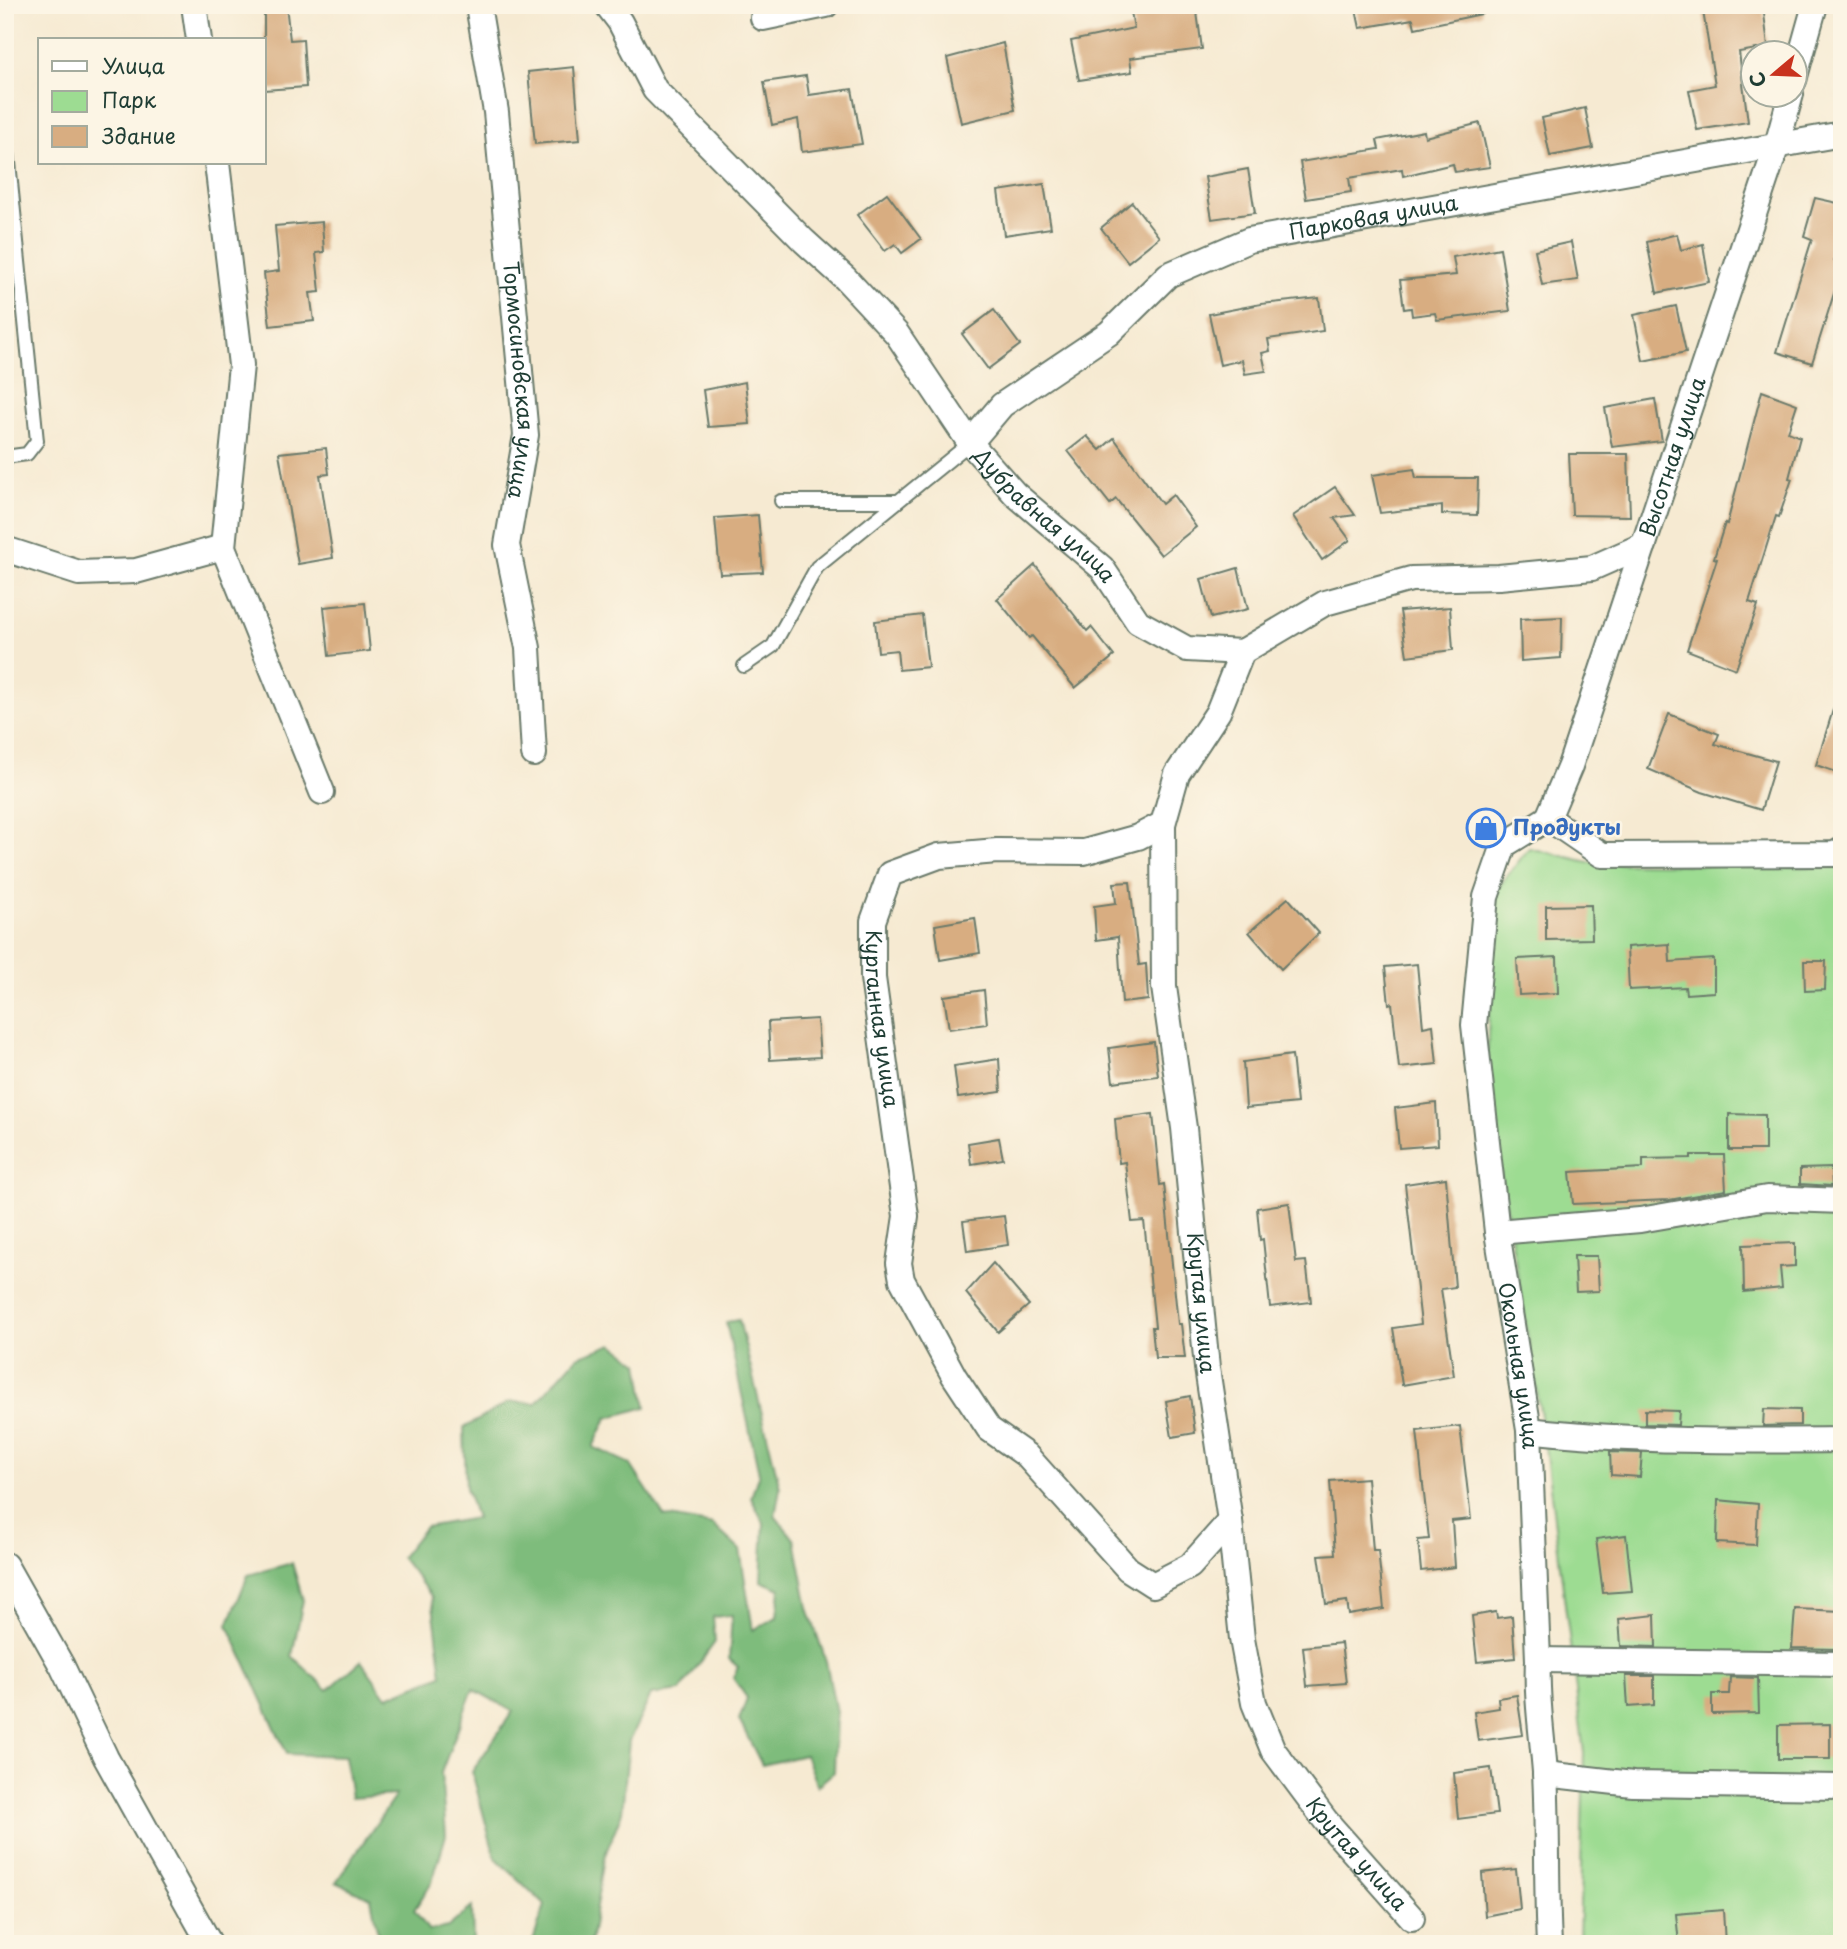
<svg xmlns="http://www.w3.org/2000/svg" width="1847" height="1949" font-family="'Playpen Sans',sans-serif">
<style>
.green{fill:#9ddc92;stroke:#5e8c63;stroke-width:2}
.forest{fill:#7ebc7c;stroke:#4e7c58;stroke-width:2}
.building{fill:#d8ad81}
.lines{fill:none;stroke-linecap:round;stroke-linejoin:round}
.lane-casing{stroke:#6a7a6b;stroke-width:16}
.street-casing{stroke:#6a7a6b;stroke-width:28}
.lane{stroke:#fff;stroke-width:12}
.street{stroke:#fff;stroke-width:24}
.labels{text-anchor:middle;stroke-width:5;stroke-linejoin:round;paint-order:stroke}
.street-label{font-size:21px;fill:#1f3d34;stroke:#fcf5e5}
.shop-label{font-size:21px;font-weight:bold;fill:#366cbe;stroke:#fcf5e5;text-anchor:start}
</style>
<rect width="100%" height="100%" fill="#fcf5e5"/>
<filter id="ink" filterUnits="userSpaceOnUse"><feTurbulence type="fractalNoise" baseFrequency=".0143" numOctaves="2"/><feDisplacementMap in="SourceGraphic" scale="14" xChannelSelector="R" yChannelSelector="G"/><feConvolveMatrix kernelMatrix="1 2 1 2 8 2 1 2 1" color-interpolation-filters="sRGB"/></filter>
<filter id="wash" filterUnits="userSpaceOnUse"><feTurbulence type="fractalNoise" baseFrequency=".00686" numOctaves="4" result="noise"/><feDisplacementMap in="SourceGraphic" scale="28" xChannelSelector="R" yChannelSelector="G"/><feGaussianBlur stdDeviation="1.57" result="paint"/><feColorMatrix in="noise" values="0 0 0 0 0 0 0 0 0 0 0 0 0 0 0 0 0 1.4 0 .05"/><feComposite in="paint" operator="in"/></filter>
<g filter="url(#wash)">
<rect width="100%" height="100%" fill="#f6ead2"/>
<polygon class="green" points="1529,848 1593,863 1842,867 1842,1944 1579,1944 1584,1753 1541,1416 1486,1086 1494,893"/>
<polygon class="forest" points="739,1320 780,1488 775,1516 795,1540 808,1608 826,1661 836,1712 834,1772 817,1786 805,1755 762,1765 739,1720 747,1698 733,1678 738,1667 729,1659 732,1615 713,1617 715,1642 680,1691 651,1695 629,1741 622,1812 604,1858 590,1944 532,1944 545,1905 495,1857 472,1772 513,1711 473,1689 441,1773 446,1835 432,1882 414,1910 429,1931 448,1927 472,1907 473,1944 380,1944 371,1898 336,1882 396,1795 351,1798 345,1756 287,1754 228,1625 248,1575 292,1563 303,1600 292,1656 328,1690 361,1661 387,1697 442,1675 432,1597 401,1557 425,1527 476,1518 466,1488 464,1428 509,1402 536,1403 577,1357 613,1344 639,1363 646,1407 607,1418 593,1447 630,1464 664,1516 713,1525 740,1550 753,1630 777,1617 780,1589 761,1581 764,1523 751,1498 759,1473 726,1322"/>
<g id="blocks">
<g class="building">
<polygon points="264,5 286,5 290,40 303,39 306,87 264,90"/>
<polygon points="1165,5 1196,5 1202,49 1130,58 1132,72 1079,80 1071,41 1134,28 1131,12"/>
<polygon points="1355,5 1481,5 1482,14 1415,28 1413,19 1360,28"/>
<polygon points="1702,5 1763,5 1768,47 1739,52 1748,122 1697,130 1689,90 1715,85"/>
<polygon points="1003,43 1015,110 961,123 947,58"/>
<polygon points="574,67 580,140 535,144 528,72"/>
<polygon points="806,76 809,95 852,89 862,144 802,152 798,119 772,125 764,82"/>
<polygon points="1585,108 1593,148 1550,156 1542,118"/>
<polygon points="1480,123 1490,167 1455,172 1453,164 1403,176 1402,169 1349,178 1351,192 1306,199 1300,162 1379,149 1377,140 1424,131 1425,137"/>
<polygon points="1248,169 1255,213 1212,219 1205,177"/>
<polygon points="1044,184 1051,228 1004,235 998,191"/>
<polygon points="887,193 921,239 902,253 895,244 885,251 857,215"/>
<polygon points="1815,198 1842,204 1842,236 1834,261 1842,263 1842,268 1812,363 1777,352 1812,239 1804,236"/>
<polygon points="1132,202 1159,237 1128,262 1101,228"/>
<polygon points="322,222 324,252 316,253 320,292 310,293 314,321 270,326 264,273 279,271 275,226"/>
<polygon points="1677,234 1681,250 1703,244 1709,282 1657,293 1647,242"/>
<polygon points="1571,242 1578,280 1542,285 1535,250"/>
<polygon points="1500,248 1510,311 1437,320 1435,313 1412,316 1411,308 1404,309 1400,280 1456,275 1453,257"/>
<polygon points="1319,298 1323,331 1268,339 1270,351 1262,353 1266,371 1245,374 1242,360 1220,365 1209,314 1261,304"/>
<polygon points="1676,306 1686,352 1643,361 1634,315"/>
<polygon points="994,310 1020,345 988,369 962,334"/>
<polygon points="745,382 750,424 708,427 703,390"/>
<polygon points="1762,391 1797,404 1788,432 1800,437 1789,478 1792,479 1779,517 1776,516 1749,602 1758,605 1736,669 1687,650 1717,559 1714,558 1725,523 1727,524"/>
<polygon points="1655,399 1662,441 1612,447 1605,408"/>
<polygon points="1087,436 1100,450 1114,438 1162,504 1173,495 1196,527 1161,555 1116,499 1110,504 1068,451"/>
<polygon points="326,448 329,474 320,475 333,558 298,564 279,453"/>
<polygon points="1569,454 1628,454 1630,516 1572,515"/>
<polygon points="1414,469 1416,478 1478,478 1477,515 1442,514 1442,506 1380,513 1372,475"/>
<polygon points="1335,487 1355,515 1334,518 1350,540 1322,560 1293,516"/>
<polygon points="758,515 763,572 720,574 715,518"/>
<polygon points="1035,565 1087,631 1091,627 1114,656 1075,688 1032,636 1029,638 997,599"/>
<polygon points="1238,568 1248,609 1211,618 1201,579"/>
<polygon points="365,603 370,651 329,656 324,607"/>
<polygon points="1450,607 1453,650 1407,656 1400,611"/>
<polygon points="922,615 928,667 899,670 897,650 878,652 875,621"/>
<polygon points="1562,617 1561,658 1521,661 1520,619"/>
<polygon points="1837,697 1842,698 1842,774 1816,765"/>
<polygon points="1669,714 1719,734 1715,744 1776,761 1761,810 1702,792 1648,769"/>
<polygon points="1130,882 1139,965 1146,964 1148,1000 1122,1003 1118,937 1096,940 1094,906 1116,903 1114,883"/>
<polygon points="1288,898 1319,933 1281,969 1249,932"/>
<polygon points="1591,905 1592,939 1546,940 1546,906"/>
<polygon points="975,918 980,953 940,960 935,925"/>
<polygon points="1669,944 1670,962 1714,959 1714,992 1686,994 1685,987 1629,990 1627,947"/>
<polygon points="1557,957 1558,993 1519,995 1517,959"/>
<polygon points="1804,961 1826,961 1825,990 1805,991"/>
<polygon points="1417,964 1423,1027 1433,1025 1437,1064 1399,1068 1392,1003 1389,1004 1385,967"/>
<polygon points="984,990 987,1024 949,1029 944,996"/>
<polygon points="817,1019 820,1057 770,1060 768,1022"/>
<polygon points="1154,1042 1158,1076 1113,1082 1109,1048"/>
<polygon points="1292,1055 1297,1103 1246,1108 1243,1062"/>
<polygon points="999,1059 1001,1092 958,1098 954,1066"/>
<polygon points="1436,1103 1438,1145 1399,1148 1395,1108"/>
<polygon points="1153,1114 1160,1185 1164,1184 1178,1324 1181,1324 1185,1358 1155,1358 1152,1327 1155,1327 1144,1221 1132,1222 1125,1162 1119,1163 1115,1119"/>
<polygon points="1729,1114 1765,1115 1765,1150 1729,1150"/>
<polygon points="999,1138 1003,1159 971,1164 968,1143"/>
<polygon points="1691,1155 1724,1155 1726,1190 1669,1200 1573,1204 1570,1172 1643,1168 1643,1159 1691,1158"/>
<polygon points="1831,1168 1832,1186 1800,1184 1800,1169"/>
<polygon points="1446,1178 1455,1287 1441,1289 1454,1376 1402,1385 1393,1328 1421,1324 1405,1184"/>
<polygon points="1289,1203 1296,1262 1306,1261 1311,1302 1270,1307 1263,1239 1260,1240 1257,1208"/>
<polygon points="1004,1216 1008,1245 967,1251 963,1221"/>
<polygon points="1795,1243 1795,1266 1780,1267 1782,1288 1744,1292 1743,1245"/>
<polygon points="1574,1256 1597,1256 1599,1291 1576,1292"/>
<polygon points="993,1263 1029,1305 998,1332 966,1293"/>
<polygon points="1190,1396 1195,1433 1172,1437 1166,1401"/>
<polygon points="1764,1409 1800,1410 1800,1425 1763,1426"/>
<polygon points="1645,1410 1679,1411 1678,1425 1645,1424"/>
<polygon points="1460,1426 1471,1519 1452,1521 1455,1567 1421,1571 1418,1540 1429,1539 1417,1431"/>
<polygon points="1610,1452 1642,1453 1640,1477 1611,1475"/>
<polygon points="1367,1478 1373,1550 1378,1550 1384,1609 1349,1615 1347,1601 1326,1604 1319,1555 1335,1554 1330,1481"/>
<polygon points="1718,1500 1758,1504 1756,1545 1717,1543"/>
<polygon points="1626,1535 1632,1591 1603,1593 1596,1539"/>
<polygon points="1795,1609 1842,1611 1839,1649 1792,1648"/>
<polygon points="1496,1612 1497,1618 1512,1616 1515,1658 1477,1662 1472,1616"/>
<polygon points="1655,1615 1656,1647 1621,1646 1619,1619"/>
<polygon points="1341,1643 1346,1683 1307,1686 1303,1647"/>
<polygon points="1626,1676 1654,1676 1654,1705 1628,1707"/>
<polygon points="1730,1677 1758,1678 1759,1713 1712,1714 1712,1694 1729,1694"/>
<polygon points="1517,1695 1523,1735 1478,1741 1474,1712 1499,1708 1498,1698"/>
<polygon points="1830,1724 1830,1759 1778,1759 1778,1725"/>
<polygon points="1491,1768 1497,1814 1458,1819 1454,1773"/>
<polygon points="1516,1869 1520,1909 1485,1916 1482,1873"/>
<polygon points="1723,1910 1725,1944 1679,1944 1676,1914"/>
</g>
</g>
</g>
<g filter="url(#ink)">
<use href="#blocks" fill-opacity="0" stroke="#6a7a6b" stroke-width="2"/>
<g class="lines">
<defs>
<g id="lane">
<polyline points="5,139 7,142 37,441 27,454 5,457"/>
<polyline points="781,501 898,501"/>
<polyline points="744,666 773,646 817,567 970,443"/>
</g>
<g id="street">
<polyline points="194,5 199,40"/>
<path id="s1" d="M 478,5 L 496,112 L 526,435 L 507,545 L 528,648 L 534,754"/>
<path id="s2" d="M 607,5 L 620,22 L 655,90 L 804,241 L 845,278 L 897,334 L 970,443 L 1015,494 L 1102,568 L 1138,622 L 1187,649 L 1242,652 L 1325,603 L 1411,579 L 1499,577 L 1592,568 L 1644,545"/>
<polyline points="763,18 826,5"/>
<polyline points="1794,80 1815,5"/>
<polyline points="217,163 241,365 223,547 322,792"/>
<path id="s3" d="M 970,443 L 1002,405 L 1109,333 L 1168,275 L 1249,240 L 1842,134"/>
<polyline points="5,549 79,573 136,571 223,547"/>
<path id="s4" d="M 1242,652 L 1218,712 L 1177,774 L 1163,824 L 1164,987 L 1184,1128 L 1207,1368 L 1230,1521 L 1242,1639 L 1254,1703 L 1273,1750 L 1326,1821 L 1412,1918"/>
<path id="s5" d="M 1548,818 L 1504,845 L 1486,897 L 1474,1025 L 1497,1232 L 1529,1430 L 1538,1660 C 1536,1697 1542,1734 1545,1772 C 1548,1829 1546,1887 1549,1944"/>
<path id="s6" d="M 1548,818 L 1570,766 L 1777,145 L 1791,94"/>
<polyline points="1548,818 1602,855 1835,854 1842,850"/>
<path id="s7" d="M 1163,824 L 1138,837 L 1084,852 L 997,851 L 939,856 L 890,874 L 873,921 L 873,978 L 906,1216 L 899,1263 L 902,1280 L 954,1376 L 989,1429 L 1026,1455 L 1128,1569 L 1153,1585 L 1190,1566 L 1230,1521"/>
<polyline points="1497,1232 1640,1220 1767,1198 1842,1201"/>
<path d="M 1529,1430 C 1633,1442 1737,1441 1842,1440"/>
<polyline points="5,1565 62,1666 106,1758 210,1944"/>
<polyline points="1538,1660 1842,1664"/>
<polyline points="1545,1774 1633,1784 1842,1787"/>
</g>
</defs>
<use href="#lane" class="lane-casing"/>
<use href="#street" class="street-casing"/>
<use href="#lane" class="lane"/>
<use href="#street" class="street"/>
</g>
</g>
<defs>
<symbol id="shop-ring" viewBox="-11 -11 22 22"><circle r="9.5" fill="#fcf5e5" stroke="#3f7fe0" stroke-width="1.5"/><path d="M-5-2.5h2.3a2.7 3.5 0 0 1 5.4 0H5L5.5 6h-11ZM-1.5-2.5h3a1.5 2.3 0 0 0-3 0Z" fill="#3f7fe0"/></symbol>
</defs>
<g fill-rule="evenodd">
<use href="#shop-ring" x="1464" y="806" width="44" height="44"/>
</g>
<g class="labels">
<g class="street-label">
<text dy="7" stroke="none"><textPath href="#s3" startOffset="476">Парковая улица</textPath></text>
<text dy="7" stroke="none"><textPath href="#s1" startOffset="378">Тормосиновская улица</textPath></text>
<text dy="7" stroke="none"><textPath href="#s6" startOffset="382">Высотная улица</textPath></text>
<text dy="7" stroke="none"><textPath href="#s2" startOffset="677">Дубравная улица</textPath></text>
<text dy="7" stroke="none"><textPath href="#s7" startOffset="430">Курганная улица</textPath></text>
<text dy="7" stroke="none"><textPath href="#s4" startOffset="672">Крутая улица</textPath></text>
<text dy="7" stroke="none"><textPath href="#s5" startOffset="579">Окольная улица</textPath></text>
<text dy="7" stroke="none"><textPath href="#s4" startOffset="1260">Крутая улица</textPath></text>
</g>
<g class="shop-label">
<text x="1513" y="835">Продукты</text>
</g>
</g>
<rect width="1847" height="1949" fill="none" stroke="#fcf5e5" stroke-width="28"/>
<rect x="38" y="38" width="228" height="126" fill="#fcf5e5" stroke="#a4ab9e" stroke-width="2"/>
<rect x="52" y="61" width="35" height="10" fill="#ffffff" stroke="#a4ab9e" stroke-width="2"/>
<text x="102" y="74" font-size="21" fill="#1f3d34">Улица</text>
<rect x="52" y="91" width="35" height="21" fill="#9ddc92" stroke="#a4ab9e" stroke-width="2"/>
<text x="102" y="108" font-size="21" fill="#1f3d34">Парк</text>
<rect x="52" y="126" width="35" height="21" fill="#d8ad81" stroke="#a4ab9e" stroke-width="2"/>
<text x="102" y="144" font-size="21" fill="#1f3d34">Здание</text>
<g transform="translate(1774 74) rotate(251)"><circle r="33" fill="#fcf5e5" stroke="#a4ab9e" stroke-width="2"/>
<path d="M0-5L12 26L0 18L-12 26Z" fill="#c8321e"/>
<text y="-10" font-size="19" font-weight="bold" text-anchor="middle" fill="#1f3d34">С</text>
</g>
</svg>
